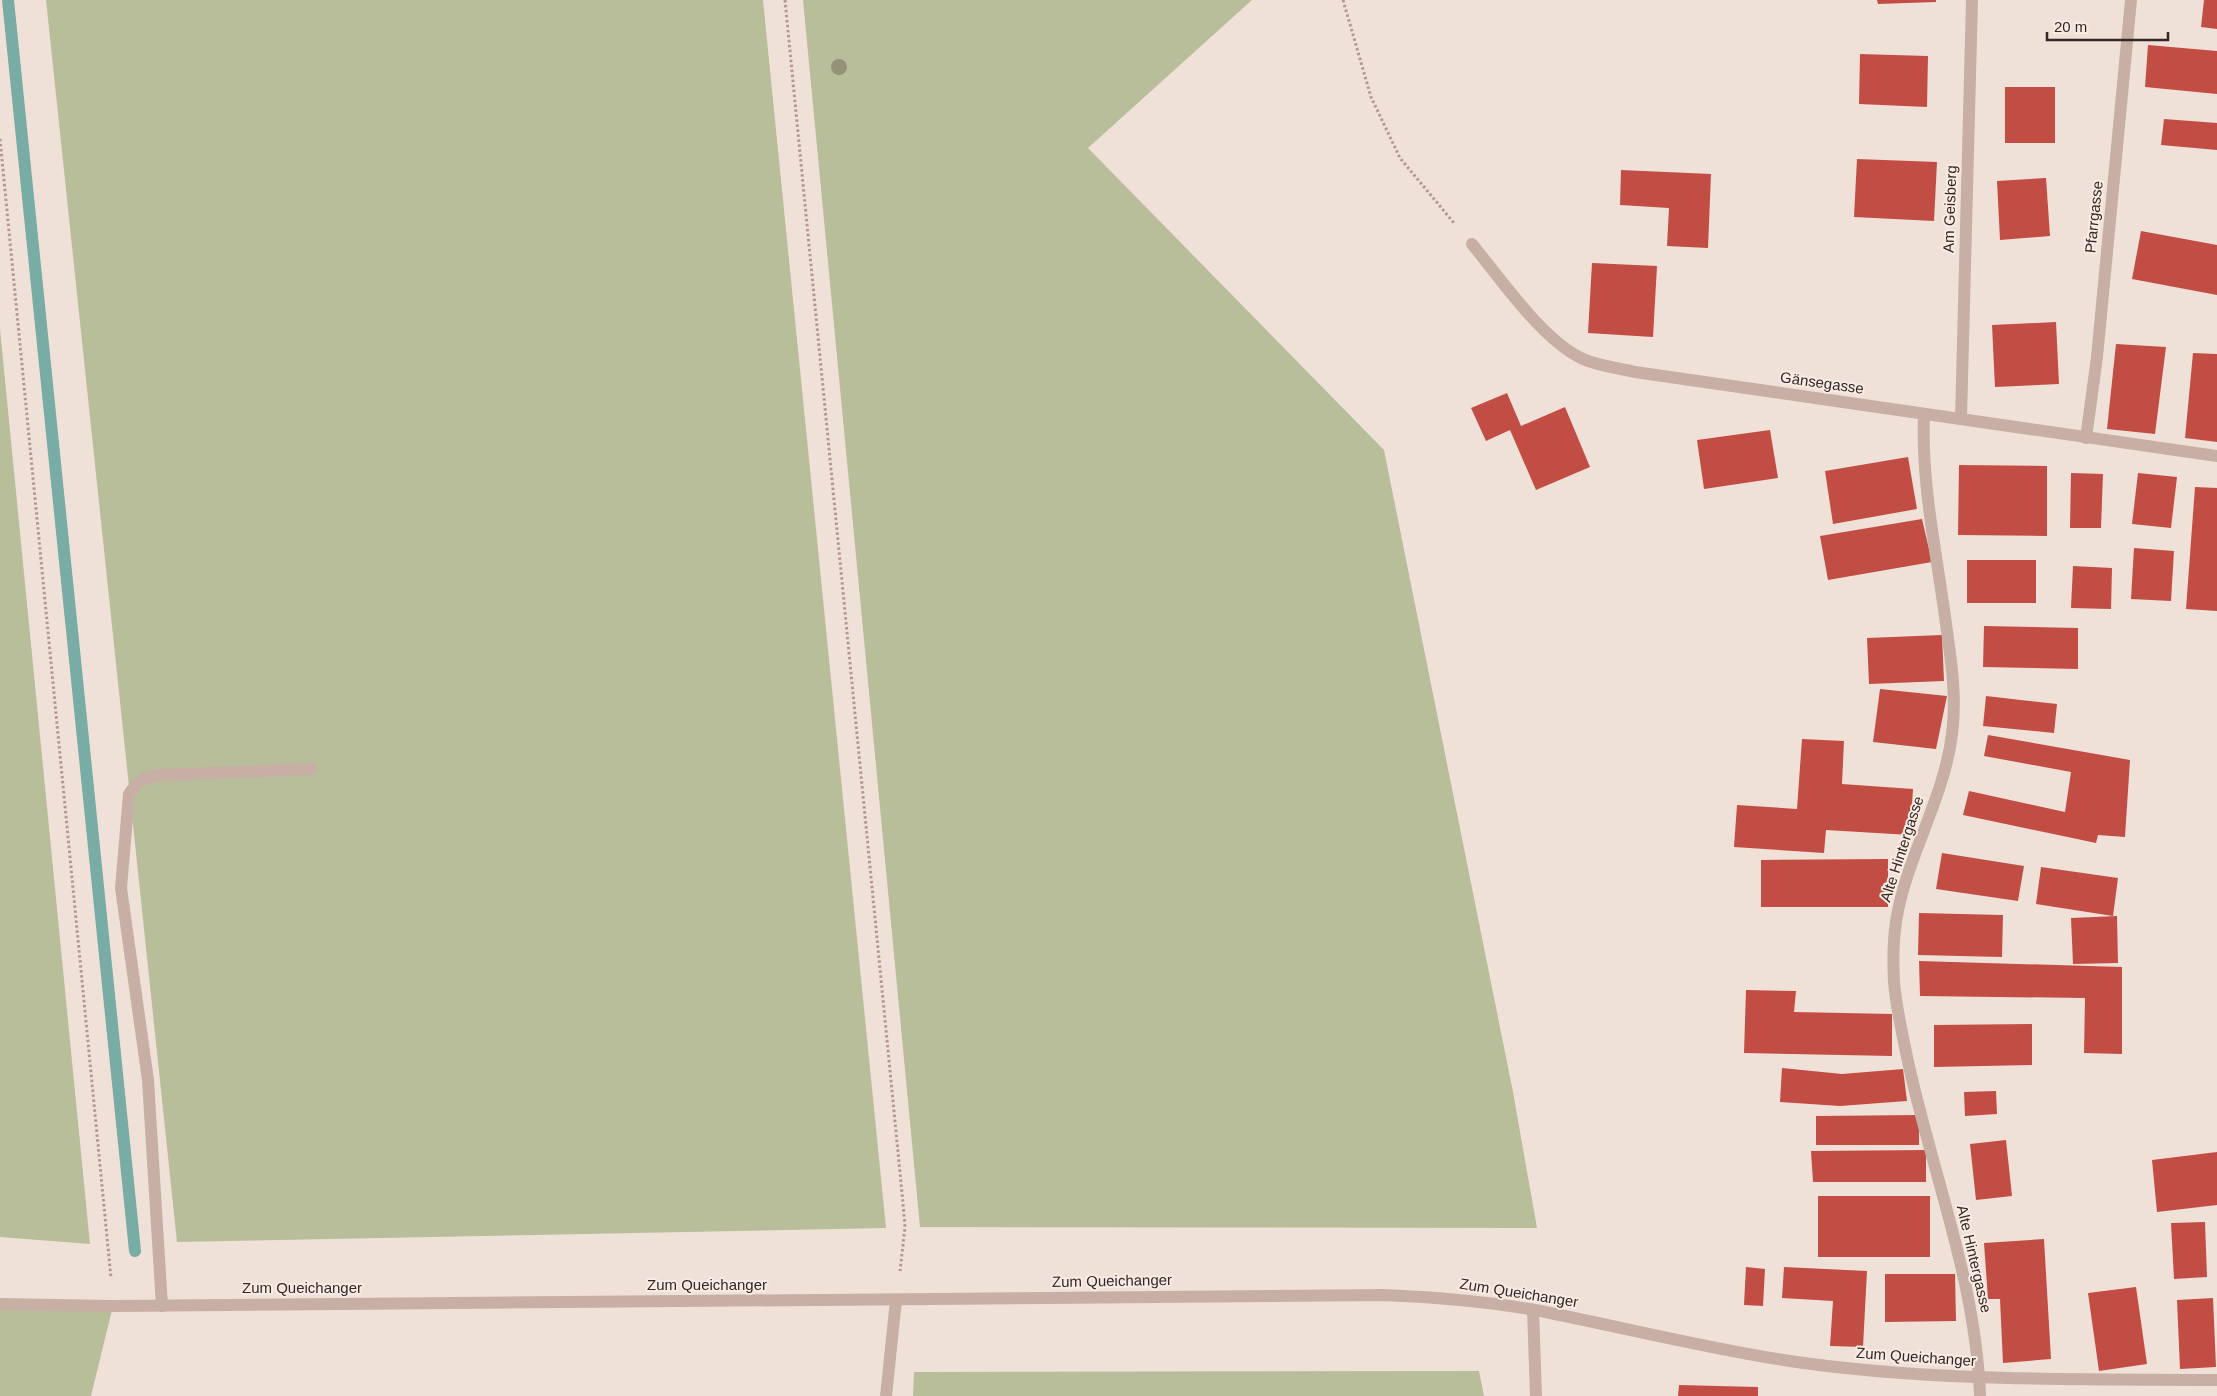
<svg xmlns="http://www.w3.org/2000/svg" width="2217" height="1396" font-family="Arial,sans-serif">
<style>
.green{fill:#b8be99}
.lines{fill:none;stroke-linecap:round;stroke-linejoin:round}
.stream{stroke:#78aca5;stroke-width:12}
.building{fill:#c24d45}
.path{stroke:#b3988f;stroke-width:3;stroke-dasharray:2.5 2.5;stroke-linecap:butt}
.service{stroke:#c7afa5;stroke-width:12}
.minor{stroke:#c7afa5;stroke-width:12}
.tree{fill:#949179}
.labels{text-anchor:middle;stroke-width:4;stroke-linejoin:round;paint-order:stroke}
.street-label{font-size:15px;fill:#332826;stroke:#f8ebe4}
</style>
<rect width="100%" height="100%" fill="#f0e1d8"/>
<g class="green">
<polygon points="46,0 763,0 886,1228 177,1242"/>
<polygon points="803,0 1252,0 1088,148 1384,450 1513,1092 1537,1228 920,1227"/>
<polygon points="0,329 90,1244 0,1237"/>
<polygon points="0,1304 113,1306 91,1396 0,1396"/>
<polygon points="1479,1371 1484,1396 913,1396 914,1372"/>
</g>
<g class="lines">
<polyline class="stream" points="8,0 135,1251"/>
</g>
<g class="building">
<polygon points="1877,0 1936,0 1936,2 1878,4"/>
<polygon points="2204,0 2217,0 2217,29 2201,27"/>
<polygon points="2148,45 2217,51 2217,94 2145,87"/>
<polygon points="1860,54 1928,56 1927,107 1859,104"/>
<rect x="2005" y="87" width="50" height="56"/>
<polygon points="2164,119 2217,123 2217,150 2161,145"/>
<polygon points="1857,159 1937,162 1934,221 1854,217"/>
<polygon points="1621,170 1711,174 1708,248 1667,246 1669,208 1620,205"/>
<polygon points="2046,178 2050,236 2000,240 1997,181"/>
<polygon points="2141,231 2217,245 2217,295 2132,279"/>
<polygon points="1592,263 1657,266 1653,337 1588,333"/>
<polygon points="2056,322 2059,384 1995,387 1992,325"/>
<polygon points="2116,344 2166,347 2155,434 2107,429"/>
<polygon points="2193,353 2217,354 2217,442 2185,438"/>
<polygon points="1507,393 1521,426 1565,407 1590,467 1536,490 1510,430 1486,441 1471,408"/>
<polygon points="1770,430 1778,478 1704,489 1697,440"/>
<polygon points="1908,457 1917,509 1833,524 1825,471"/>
<polygon points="1959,465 2047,466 2047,536 1958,535"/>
<polygon points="2071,473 2103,474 2101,528 2070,528"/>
<polygon points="2138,473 2177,477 2171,528 2132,524"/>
<polygon points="2195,487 2217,488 2217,611 2186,609"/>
<polygon points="1922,519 1932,562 1828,580 1820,536"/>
<polygon points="2134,548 2174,551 2171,601 2131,599"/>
<rect x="1967" y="560" width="69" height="43"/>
<polygon points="2073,566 2112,568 2111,609 2071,608"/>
<polygon points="1984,626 2078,628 2078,669 1983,667"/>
<polygon points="1942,635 1944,681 1869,684 1867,638"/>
<polygon points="1880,689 1947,696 1936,749 1873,742"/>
<polygon points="1986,696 2057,704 2054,733 1983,726"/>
<polygon points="1988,735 2130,760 2125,837 2098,835 2096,843 1963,815 1969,791 2065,812 2071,772 1984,756"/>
<polygon points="1802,739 1844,741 1842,784 1913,789 1910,835 1826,830 1824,853 1734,847 1737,805 1797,809"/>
<polygon points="1942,853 2024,866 2018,901 1936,889"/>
<polygon points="1888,859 1888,907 1761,907 1761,860"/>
<polygon points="2041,867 2118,878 2113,916 2036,904"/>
<polygon points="1919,913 2003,915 2002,957 1918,955"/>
<polygon points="2117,916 2118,963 2073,964 2071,918"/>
<polygon points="1919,961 2122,967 2122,1054 2084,1053 2085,998 1920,996"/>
<polygon points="1746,990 1796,991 1794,1012 1892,1014 1892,1056 1744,1053"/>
<polygon points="2032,1024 2032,1065 1934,1067 1934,1025"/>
<polygon points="1782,1068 1842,1074 1903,1069 1907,1101 1840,1106 1780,1102"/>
<polygon points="1996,1091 1997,1114 1965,1116 1964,1092"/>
<polygon points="1919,1115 1919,1145 1816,1145 1816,1116"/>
<polygon points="2006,1140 2012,1196 1976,1200 1970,1144"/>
<polygon points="1926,1150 1926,1182 1813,1182 1811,1151"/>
<polygon points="2217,1152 2217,1205 2157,1212 2152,1160"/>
<rect x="1818" y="1196" width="112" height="61"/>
<polygon points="2205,1222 2207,1277 2174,1279 2171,1223"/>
<polygon points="2044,1239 2051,1359 2003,1363 2000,1299 1988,1299 1984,1243"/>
<polygon points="1746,1267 1765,1269 1763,1306 1744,1305"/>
<polygon points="1784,1267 1867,1271 1863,1347 1830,1346 1833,1301 1782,1298"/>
<polygon points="1885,1274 1955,1274 1956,1321 1885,1322"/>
<polygon points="2136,1287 2147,1364 2099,1371 2088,1293"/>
<polygon points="2213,1298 2216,1367 2180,1369 2177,1300"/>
<polygon points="1679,1385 1758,1387 1758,1396 1678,1396"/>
</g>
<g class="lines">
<g class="path">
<polyline points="785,0 902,1193 905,1227 900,1271"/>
<polyline points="1343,0 1371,97 1400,158 1454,223"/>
<polyline points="0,139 111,1278"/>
</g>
<path class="service" d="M 162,1306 L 148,1080 L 121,888 L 129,794 C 137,782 145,777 159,775 L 311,769"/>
<g class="minor">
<path d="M 1472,244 C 1500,278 1543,341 1583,359 C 1599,366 1618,368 1635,372 L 2217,456"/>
<path d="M 1924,414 C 1921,484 1937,555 1946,624 C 1951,660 1957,697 1952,734 C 1944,800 1906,857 1896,922 C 1893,941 1893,963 1894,982 C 1896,1007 1902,1032 1907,1057 C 1931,1170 1976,1280 1980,1396"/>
<polyline points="1961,418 1972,0"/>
<polyline points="2086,438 2097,357 2131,0"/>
<path d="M 0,1304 L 113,1306 L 1383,1295 C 1434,1297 1484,1301 1535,1310 C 1617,1326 1700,1347 1783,1360 C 1927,1382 2072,1379 2217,1380"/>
<polyline points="1533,1310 1536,1396"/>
<polyline points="886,1396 896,1300"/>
</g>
</g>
<circle class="tree" cx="839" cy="67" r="8"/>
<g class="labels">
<g class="street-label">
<text transform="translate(1950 209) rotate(-88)" y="5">Am Geisberg</text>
<text transform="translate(2094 217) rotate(-84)" y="5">Pfarrgasse</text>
<text transform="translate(1822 383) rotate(8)" y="5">Gänsegasse</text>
<text transform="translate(1902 849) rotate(-72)" y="5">Alte Hintergasse</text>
<text transform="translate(1974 1259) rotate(77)" y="5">Alte Hintergasse</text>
<text transform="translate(1112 1281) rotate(-1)" y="5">Zum Queichanger</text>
<text x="707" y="1290">Zum Queichanger</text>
<text x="302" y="1293">Zum Queichanger</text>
<text transform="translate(1519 1293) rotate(9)" y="5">Zum Queichanger</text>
<text transform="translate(1916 1357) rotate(4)" y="5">Zum Queichanger</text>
</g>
</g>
<path d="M2047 32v8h121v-8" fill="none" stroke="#332826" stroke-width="2.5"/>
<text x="2054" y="32" font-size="15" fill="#332826" stroke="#f8ebe4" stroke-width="4" paint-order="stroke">20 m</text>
</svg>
